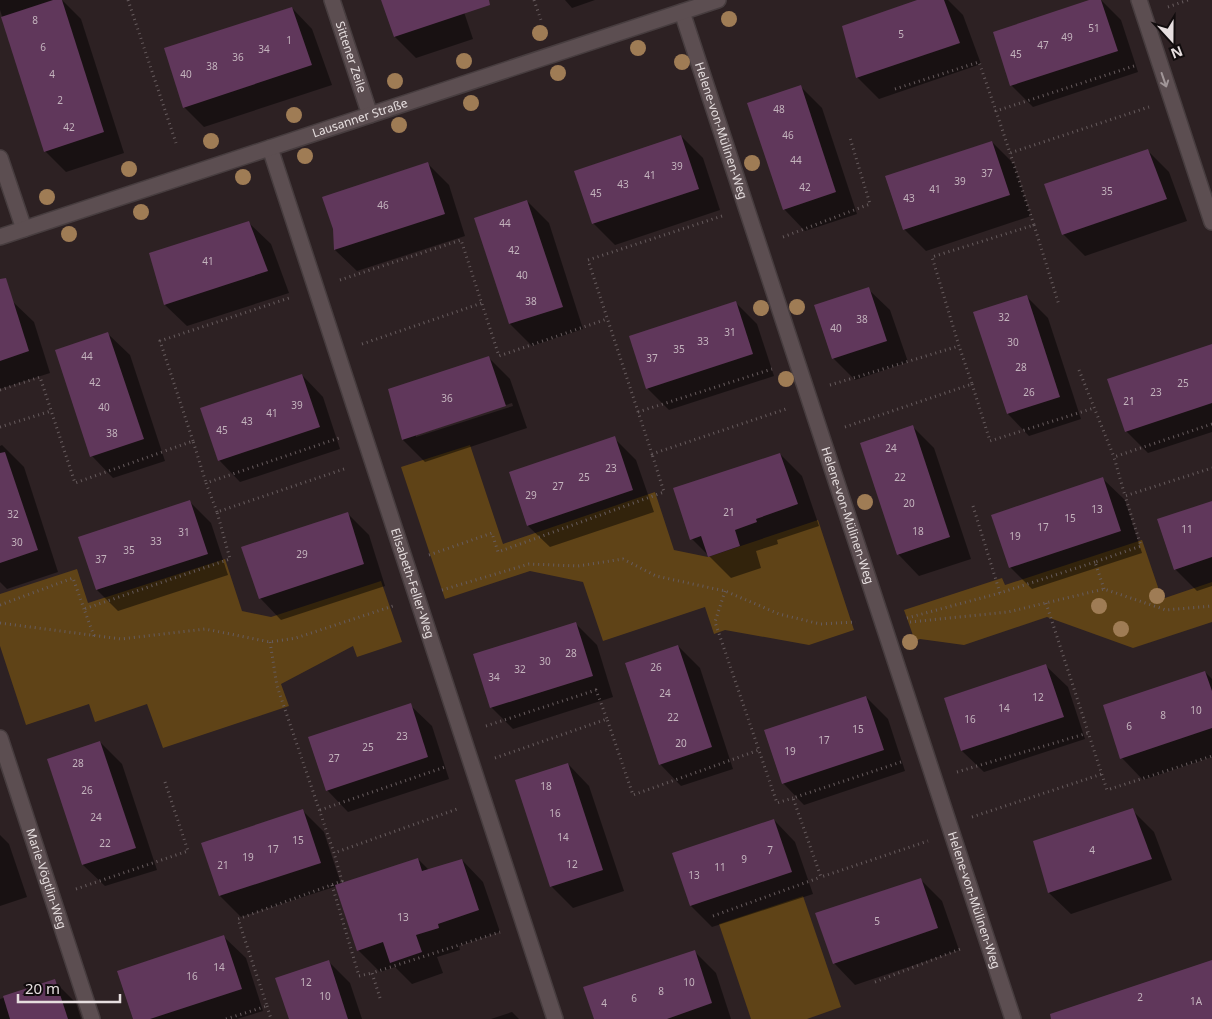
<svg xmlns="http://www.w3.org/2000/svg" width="1212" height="1019" font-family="'Noto Sans',sans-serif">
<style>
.green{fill:#5f4317}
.shadow{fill:#0007;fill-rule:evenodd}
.building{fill:#60375b}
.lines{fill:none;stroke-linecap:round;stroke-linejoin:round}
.minor-casing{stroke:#473d3f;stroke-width:18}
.path{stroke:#675c5e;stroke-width:3;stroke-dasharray:1 4;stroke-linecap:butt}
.minor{stroke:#5c4e51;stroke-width:15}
.tree{fill:#9f7c55}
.oneway{stroke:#a19698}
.labels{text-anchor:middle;stroke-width:4;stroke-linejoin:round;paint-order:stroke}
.number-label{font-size:10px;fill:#c4b4be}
.street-label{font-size:12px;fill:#e6dedf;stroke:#110c0d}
</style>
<rect width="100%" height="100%" fill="#2d2123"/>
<g class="green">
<polygon points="470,445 503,544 655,492 674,550 708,557 818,520 854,630 809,645 725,630 714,634 705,607 603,641 583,582 530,571 445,599 401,467"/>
<polygon points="1142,540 1162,599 1212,582 1212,622 1133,648 1047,617 964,645 920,639 915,641 904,610 1002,578 1005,585"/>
<polygon points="225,559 242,611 271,617 381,581 402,642 357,657 353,646 281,684 289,706 163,748 147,704 95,722 89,704 26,725 0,646 0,594 77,569 88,603"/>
<polygon points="803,896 841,1007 807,1019 751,1019 719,924"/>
</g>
<g class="shadow">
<polygon points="0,0 62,0 81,19 124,153 66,172 45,151 0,10"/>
<polygon points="383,0 460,0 473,39 416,58 395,37"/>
<polygon points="565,0 595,0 572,8"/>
<polygon points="921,0 948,0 963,15 981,64 879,99 857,77"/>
<polygon points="1094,0 1101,0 1121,20 1138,72 1033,107 1011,85"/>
<polygon points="292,8 312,29 332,85 204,127 184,107"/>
<polygon points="801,87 822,108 857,214 805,231 784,209"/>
<polygon points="681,136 703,158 720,210 615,245 593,223"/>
<polygon points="992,142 1014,164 1031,216 926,251 904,229"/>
<polygon points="1147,150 1169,172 1187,221 1085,256 1063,234"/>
<polygon points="427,163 449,185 465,236 357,271 335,250 334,229"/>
<polygon points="527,201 549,223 583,329 532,346 510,324 476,218"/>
<polygon points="249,223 271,244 289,293 187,326 165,305"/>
<polygon points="868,289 890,310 908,362 855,380 833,358"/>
<polygon points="1026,296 1048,318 1081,419 1029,436 1008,414 974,313"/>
<polygon points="12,301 34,322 50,373 0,389 0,305"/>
<polygon points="736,303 757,324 774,376 669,410 648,389 630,337"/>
<polygon points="108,334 130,355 165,461 113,478 92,456"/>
<polygon points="1212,345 1212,432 1148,453 1126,431"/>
<path d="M 488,357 L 510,379 L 527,428 L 425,462 L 403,440 L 389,390 ZM 512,403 L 513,406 L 416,437 L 416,435 Z"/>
<polygon points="302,375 323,397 340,449 240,482 219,460"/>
<polygon points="913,427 934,448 971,559 919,576 898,554"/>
<polygon points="614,438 636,460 654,512 550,547 528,526 510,473"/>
<polygon points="2,445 24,467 58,572 7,589 0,582 0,446"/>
<polygon points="780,454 802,476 819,526 777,540 778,544 756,551 761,568 731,578 692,539"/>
<polygon points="1103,479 1125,500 1142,553 1032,589 1010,567"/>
<polygon points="189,501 211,523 228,575 118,611 97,590"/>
<polygon points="1212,502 1212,586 1197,591 1175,569"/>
<polygon points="347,513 369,535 385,586 281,620 260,598"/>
<polygon points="575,623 597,645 613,697 513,729 491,707"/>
<polygon points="678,646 700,668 733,769 681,786 660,764"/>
<polygon points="1046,666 1068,687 1085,739 984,772 962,751 945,699"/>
<polygon points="1205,672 1212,679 1212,757 1143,780 1122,758"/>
<polygon points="866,697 888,719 905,771 804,805 783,783"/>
<polygon points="410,705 432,726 449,779 348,812 327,790"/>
<polygon points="100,742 122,764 157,870 105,886 83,865 49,760"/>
<polygon points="568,764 589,786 624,891 573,908 551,886"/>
<polygon points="1132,810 1154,832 1172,880 1071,914 1049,893"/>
<polygon points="303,811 324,832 341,884 418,859 429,870 462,860 483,882 500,932 459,946 460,950 437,957 443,973 412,984 395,967 380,972 358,950 337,886 241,917 220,896"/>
<polygon points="774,820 795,842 813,894 712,927 691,906"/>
<polygon points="0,835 9,844 27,897 0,906"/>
<polygon points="920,879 942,901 959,950 855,985 834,963"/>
<polygon points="224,937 246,958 263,1011 237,1019 135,1019"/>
<polygon points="695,952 716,973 731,1019 595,1019"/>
<polygon points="328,961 350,983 362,1019 290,1019"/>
<polygon points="54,981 76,1003 81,1019 0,1019 0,999"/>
<polygon points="512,1012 519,1019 491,1019"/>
</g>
<g class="building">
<polygon points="53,0 62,0 104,132 44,152 1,17"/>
<polygon points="381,0 489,0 490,5 394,37"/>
<polygon points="917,0 944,0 960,43 856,78 842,26"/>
<polygon points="1089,0 1101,0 1118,51 1010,86 993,32"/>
<polygon points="292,7 312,65 183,108 164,48"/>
<polygon points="801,85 836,192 783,210 747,103"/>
<polygon points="681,135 699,189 592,224 574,171"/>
<polygon points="992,141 1010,195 903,230 885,176"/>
<polygon points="1148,149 1167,199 1062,235 1044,184"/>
<polygon points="428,162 445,214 334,250 333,229 322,197"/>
<polygon points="527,200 563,307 509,324 474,218"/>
<polygon points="249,221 268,271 164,305 149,253"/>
<polygon points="6,278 29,351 0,361 0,279"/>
<polygon points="869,287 887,341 832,359 814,305"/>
<polygon points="1027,295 1060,397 1007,414 973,312"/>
<polygon points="736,301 753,354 646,389 629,336"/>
<polygon points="108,332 144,439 90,457 55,350"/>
<polygon points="1212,344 1212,403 1125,432 1107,379"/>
<polygon points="489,356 506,406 402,440 388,389"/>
<polygon points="302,374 320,427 218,461 200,408"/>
<polygon points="913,425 950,537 897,555 860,443"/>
<polygon points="615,436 633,490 527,526 509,472"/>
<polygon points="5,452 38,550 0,563 0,453"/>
<polygon points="780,453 798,504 756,519 757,522 735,530 740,546 708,557 701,536 690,540 673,488"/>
<polygon points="1103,477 1121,531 1009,568 991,515"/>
<polygon points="190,500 208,554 96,590 78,537"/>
<polygon points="1212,501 1212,557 1174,570 1157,519"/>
<polygon points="348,512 364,564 259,599 241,547"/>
<polygon points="576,622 593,676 490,708 473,654"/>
<polygon points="678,645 712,747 659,765 625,663"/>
<polygon points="1046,664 1064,717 961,751 944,698"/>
<polygon points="1205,671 1212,691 1212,728 1120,759 1103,705"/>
<polygon points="866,696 884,750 782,784 764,730"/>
<polygon points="411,703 428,757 326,791 308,737"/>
<polygon points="100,741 136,848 82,865 47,759"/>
<polygon points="568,763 603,870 550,887 515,780"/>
<polygon points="1133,808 1152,859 1048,893 1033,841"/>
<polygon points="303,809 321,863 219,896 201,843"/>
<polygon points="774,819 792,872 690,906 672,853"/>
<polygon points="418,858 422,871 462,859 479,910 438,924 439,928 416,935 422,952 390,963 383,942 357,951 335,885"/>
<polygon points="921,878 938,928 833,964 815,913"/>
<polygon points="224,935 242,989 150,1019 133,1019 117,971"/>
<polygon points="695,950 712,1003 667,1019 594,1019 583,987"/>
<polygon points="329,960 348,1019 289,1019 275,978"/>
<polygon points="1212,960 1212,1019 1051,1019 1050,1014"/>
<polygon points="55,979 68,1019 10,1019 3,996"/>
</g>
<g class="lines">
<defs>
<g id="minor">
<path id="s1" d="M 332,0 L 370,115"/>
<polyline points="1139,0 1212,222"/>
<path id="s2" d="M 682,12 L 1013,1019"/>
<path id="s3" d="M 270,148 L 555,1019"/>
<polyline points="0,158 24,229"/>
<path id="s4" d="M 0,237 L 718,0"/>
<path id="s5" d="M 0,738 L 92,1019"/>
</g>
</defs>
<use href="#minor" class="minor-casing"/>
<g class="path">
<polyline points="128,0 176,143"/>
<polyline points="534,0 542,23"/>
<polyline points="1168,7 1188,0"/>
<polyline points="1134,66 996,111 1010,153 1149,107"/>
<polyline points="895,89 979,62 996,111"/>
<polyline points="722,216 588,260 652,454 786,409"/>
<polyline points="1034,225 1059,305"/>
<polyline points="783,237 870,204 850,138"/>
<polyline points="340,280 461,240 499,356 607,319"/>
<polyline points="362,344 482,303"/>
<polyline points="1079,370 1114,457"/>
<polyline points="972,384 990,441 1094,408"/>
<polyline points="830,385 959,346 932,257 1034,225 1010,153"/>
<polyline points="0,390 40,377 75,483 193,441 206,483"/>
<polyline points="638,412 772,369"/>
<polyline points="1212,424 1114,457 1125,496 1212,468"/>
<polyline points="0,427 51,411"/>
<polyline points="845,427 972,384 959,346"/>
<polyline points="193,441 160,341 292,297"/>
<polyline points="973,506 1000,593 1095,562"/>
<polyline points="217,512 206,483 339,438"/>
<polyline points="429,555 492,533 498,552 664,492 652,454"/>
<polyline points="1104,589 1095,562 1141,546 1125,496"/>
<polyline points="442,590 529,564 578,566 623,559 656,576 725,591 779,614 820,624 856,622"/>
<polyline points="725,591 715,622 777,803 793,798"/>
<polyline points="1046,603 1107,790 1212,756"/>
<polyline points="0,605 73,578 84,609"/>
<polyline points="907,618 1000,593"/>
<polyline points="910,622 1008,612 1104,589 1166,610 1212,606"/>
<polyline points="0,623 121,639 205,629 270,642 296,638 393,606"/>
<polyline points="94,636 84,609 230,559 217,512 347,468"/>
<polyline points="270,642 277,686 334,853 460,808"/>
<polyline points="486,726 596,690 607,719"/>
<polyline points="495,758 607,719 633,795 759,750"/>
<polyline points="901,762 793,798 821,877 928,841"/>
<polyline points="957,772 1088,733"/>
<polyline points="320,810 445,767"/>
<polyline points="972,817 1102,774"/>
<polyline points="332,885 359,976 372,973"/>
<polyline points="76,889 188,851 165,782"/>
<polyline points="713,916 821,877"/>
<polyline points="875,982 963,948"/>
<polyline points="380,998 372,973 500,932"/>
<polyline points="267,1006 271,1019"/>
<polyline points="226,1019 267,1006 238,919 342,881 334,853"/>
</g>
<use href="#minor" class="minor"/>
</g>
<g class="tree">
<circle cx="729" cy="19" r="8"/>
<circle cx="540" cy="33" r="8"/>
<circle cx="638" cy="48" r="8"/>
<circle cx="464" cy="61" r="8"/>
<circle cx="682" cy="62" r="8"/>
<circle cx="558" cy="73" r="8"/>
<circle cx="395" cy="81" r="8"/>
<circle cx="471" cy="103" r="8"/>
<circle cx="294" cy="115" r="8"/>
<circle cx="399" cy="125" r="8"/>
<circle cx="211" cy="141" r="8"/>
<circle cx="305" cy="156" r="8"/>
<circle cx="752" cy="163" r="8"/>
<circle cx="129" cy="169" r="8"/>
<circle cx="243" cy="177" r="8"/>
<circle cx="47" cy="197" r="8"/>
<circle cx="141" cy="212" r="8"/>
<circle cx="69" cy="234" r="8"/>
<circle cx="797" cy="307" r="8"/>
<circle cx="761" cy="308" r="8"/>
<circle cx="786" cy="379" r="8"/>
<circle cx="865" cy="502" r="8"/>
<circle cx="1157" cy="596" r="8"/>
<circle cx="1099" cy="606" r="8"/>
<circle cx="1121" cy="629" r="8"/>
<circle cx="910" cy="642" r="8"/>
</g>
<defs><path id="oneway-shaft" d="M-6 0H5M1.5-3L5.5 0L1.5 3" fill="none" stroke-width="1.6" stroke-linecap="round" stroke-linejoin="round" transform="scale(1.25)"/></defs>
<use class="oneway" href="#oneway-shaft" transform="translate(1164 80) rotate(71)"/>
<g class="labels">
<g class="number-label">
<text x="35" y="24">8</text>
<text x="1094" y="32">51</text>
<text x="901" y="38">5</text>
<text x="1067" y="41">49</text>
<text x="289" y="44">1</text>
<text x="1043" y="49">47</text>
<text x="43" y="51">6</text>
<text x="264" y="53">34</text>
<text x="1016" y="58">45</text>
<text x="238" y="61">36</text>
<text x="212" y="70">38</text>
<text x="52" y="78">4</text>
<text x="186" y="78">40</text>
<text x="60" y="104">2</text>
<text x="779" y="113">48</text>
<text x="69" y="131">42</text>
<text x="788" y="139">46</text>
<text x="796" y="164">44</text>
<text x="677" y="170">39</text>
<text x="987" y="177">37</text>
<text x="650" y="179">41</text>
<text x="960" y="185">39</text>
<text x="623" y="188">43</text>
<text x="805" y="191">42</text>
<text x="935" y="193">41</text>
<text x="1107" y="195">35</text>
<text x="596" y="197">45</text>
<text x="909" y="202">43</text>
<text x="383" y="209">46</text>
<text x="505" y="227">44</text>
<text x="514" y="254">42</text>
<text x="208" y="265">41</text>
<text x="522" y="279">40</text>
<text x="531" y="305">38</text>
<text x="1004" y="321">32</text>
<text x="862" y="323">38</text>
<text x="836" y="332">40</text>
<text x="730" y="336">31</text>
<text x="703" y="345">33</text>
<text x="1013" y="346">30</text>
<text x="679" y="353">35</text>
<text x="87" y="360">44</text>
<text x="652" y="362">37</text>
<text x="1021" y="371">28</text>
<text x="95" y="386">42</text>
<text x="1183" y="387">25</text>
<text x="1029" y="396">26</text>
<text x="1156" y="396">23</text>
<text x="447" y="402">36</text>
<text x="1129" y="405">21</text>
<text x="297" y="409">39</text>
<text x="104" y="411">40</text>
<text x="272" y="417">41</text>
<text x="247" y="425">43</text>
<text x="222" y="434">45</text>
<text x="112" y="437">38</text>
<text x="891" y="452">24</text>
<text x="611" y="472">23</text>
<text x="584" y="481">25</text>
<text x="900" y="481">22</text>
<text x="558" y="490">27</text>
<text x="531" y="499">29</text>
<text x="909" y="507">20</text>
<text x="1097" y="513">13</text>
<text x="729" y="516">21</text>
<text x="13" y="518">32</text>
<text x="1070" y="522">15</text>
<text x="1043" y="531">17</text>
<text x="1187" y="533">11</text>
<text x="918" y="535">18</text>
<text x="184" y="536">31</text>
<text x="1015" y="540">19</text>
<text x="156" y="545">33</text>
<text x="17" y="546">30</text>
<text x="129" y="554">35</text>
<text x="302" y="558">29</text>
<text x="101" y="563">37</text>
<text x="571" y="657">28</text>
<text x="545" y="665">30</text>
<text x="656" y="671">26</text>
<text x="520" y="673">32</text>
<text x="494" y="681">34</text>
<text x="665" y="697">24</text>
<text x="1038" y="701">12</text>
<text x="1004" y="712">14</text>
<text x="1196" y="714">10</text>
<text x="1163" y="719">8</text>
<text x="673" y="721">22</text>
<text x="970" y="723">16</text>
<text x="1129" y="730">6</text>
<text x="858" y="733">15</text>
<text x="402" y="740">23</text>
<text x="824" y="744">17</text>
<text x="681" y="747">20</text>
<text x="368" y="751">25</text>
<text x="790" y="755">19</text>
<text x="334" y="762">27</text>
<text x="78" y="767">28</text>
<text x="546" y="790">18</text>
<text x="87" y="794">26</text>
<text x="555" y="817">16</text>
<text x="96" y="821">24</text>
<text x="563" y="841">14</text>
<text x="298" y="844">15</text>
<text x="105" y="847">22</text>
<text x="273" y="853">17</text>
<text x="770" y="854">7</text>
<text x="1092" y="854">4</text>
<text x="248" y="861">19</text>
<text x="744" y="863">9</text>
<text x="572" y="868">12</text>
<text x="223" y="869">21</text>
<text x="720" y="871">11</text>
<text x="694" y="879">13</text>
<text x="403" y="921">13</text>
<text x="877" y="925">5</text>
<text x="219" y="971">14</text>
<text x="192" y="980">16</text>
<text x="306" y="986">12</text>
<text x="689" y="986">10</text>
<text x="661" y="995">8</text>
<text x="325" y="1000">10</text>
<text x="1140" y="1001">2</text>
<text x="634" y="1002">6</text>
<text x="1196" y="1005">1A</text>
<text x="604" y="1007">4</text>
</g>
<g class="street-label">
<text dy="4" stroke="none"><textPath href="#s1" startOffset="60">Sittener Zeile</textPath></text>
<text dy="4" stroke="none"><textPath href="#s4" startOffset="379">Lausanner Straße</textPath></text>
<text dy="4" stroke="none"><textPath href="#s2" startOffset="125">Helene-von-Mülinen-Weg</textPath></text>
<text dy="4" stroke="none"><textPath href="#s2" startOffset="530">Helene-von-Mülinen-Weg</textPath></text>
<text dy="4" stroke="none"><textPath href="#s3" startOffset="458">Elisabeth-Feller-Weg</textPath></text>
<text dy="4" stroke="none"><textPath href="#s5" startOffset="148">Marie-Vögtlin-Weg</textPath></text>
<text dy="4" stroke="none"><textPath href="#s2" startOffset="935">Helene-von-Mülinen-Weg</textPath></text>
</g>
</g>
<g transform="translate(1172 40) rotate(159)" stroke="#110c0d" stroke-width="4" paint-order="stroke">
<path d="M0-4L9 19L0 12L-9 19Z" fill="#e6dedf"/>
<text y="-8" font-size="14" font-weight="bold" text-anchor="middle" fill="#e6dedf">N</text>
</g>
<path d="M18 994v8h102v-8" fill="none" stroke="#e6dedf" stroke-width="2.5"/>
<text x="25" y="994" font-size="15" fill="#e6dedf" stroke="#110c0d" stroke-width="4" paint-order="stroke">20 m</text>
</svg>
